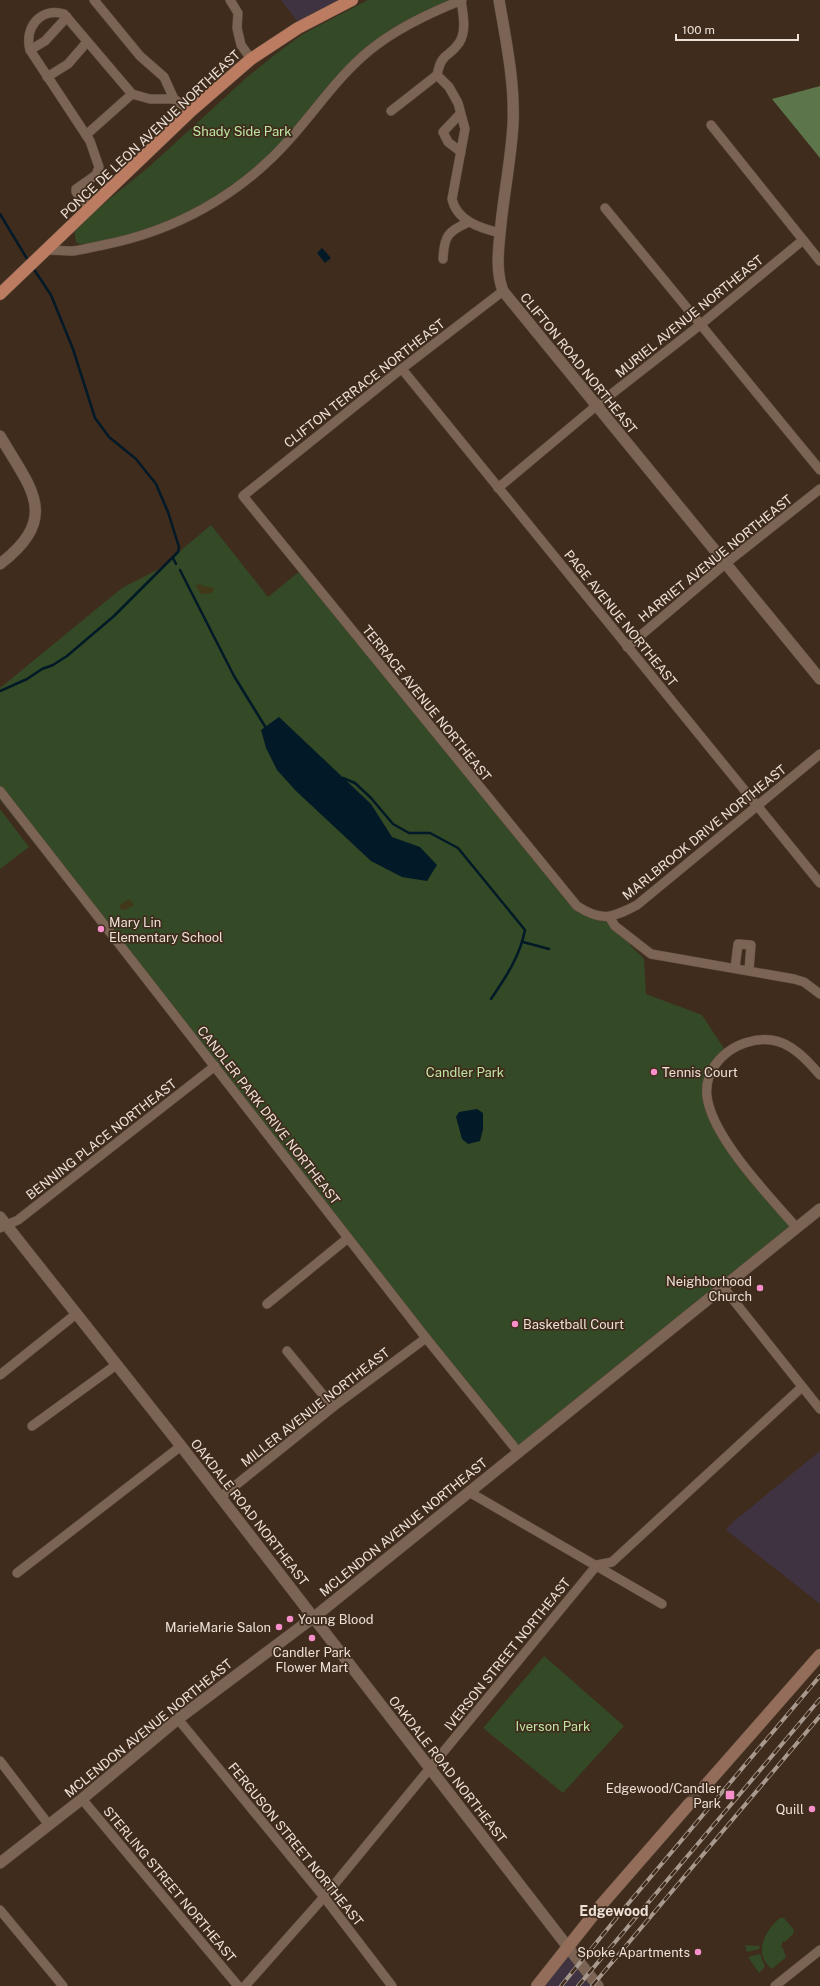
<svg xmlns="http://www.w3.org/2000/svg" width="820" height="1986" font-family="'Public Sans',sans-serif">
<style>
.commercial{fill:#3f3342}
.green{fill:#344925}
.forest{fill:#5c754b}
.sand{fill:#403818}
.water{fill:#021927}
.lines{fill:none;stroke-linecap:round;stroke-linejoin:round}
.stream{stroke:#021927;stroke-width:2.5}
.secondary-tunnel{stroke:#594739;stroke-width:12;stroke-dasharray:12 6;stroke-linecap:butt}
.minor-casing{stroke:#5a493c;stroke-width:10}
.tertiary-casing{stroke:#5a493c;stroke-width:12}
.secondary-casing{stroke:#5a493c;stroke-width:13}
.trunk-casing{stroke:#5a493c;stroke-width:13}
.minor{stroke:#7b6454;stroke-width:9}
.tertiary{stroke:#7b6454;stroke-width:11}
.secondary{stroke:#936d59;stroke-width:12}
.trunk{stroke:#bc7c61;stroke-width:12}
.rail-casing{stroke:#a8998e;stroke-width:4}
.rail{stroke:#3f2c1d;stroke-width:2.5;stroke-dasharray:8;stroke-linecap:butt}
.poi-dot{fill:#f98fca;stroke:#3f2c1d;stroke-width:1.5}
.labels{text-anchor:middle;stroke-width:3.5;stroke-linejoin:round;paint-order:stroke}
.park-label{font-size:13px;fill:#bfe6a3;stroke:#3f2c1d}
.street-label{font-size:13px;fill:#ede0d7;stroke:#3f2c1d}
.poi-label{font-size:13px;fill:#ede0d7;stroke:#3f2c1d;text-anchor:end}
.neighbourhood-label{font-size:14px;font-weight:bold;fill:#ede0d7;stroke:#3f2c1d}
</style>
<rect width="100%" height="100%" fill="#3f2c1d"/>
<g class="commercial">
<polygon points="281,0 341,0 314,12 298,22"/>
<polygon points="820,1451 820,1604 726,1530 733,1522"/>
<polygon points="567,1943 601,1986 536,1986"/>
</g>
<g class="green">
<polygon points="368,0 453,0 371,45 343,69 287,138 248,174 208,203 192,213 117,242 79,244 76,242 74,228 150,166 246,78 277,53 303,34"/>
<polygon points="211,525 268,597 301,570 576,909 609,923 644,959 646,994 702,1015 725,1050 707,1076 714,1128 793,1226 515,1452 0,800 0,688 122,588 159,569"/>
<polygon points="0,809 29,847 0,869"/>
<polygon points="544,1656 624,1726 563,1793 483,1728"/>
<path d="M 780,1918 L 784,1918 L 794,1930 L 793,1934 L 785,1942 L 783,1941 L 781,1947 L 783,1948 L 786,1957 L 772,1969 C 753,1954 764,1931 780,1918 Z"/>
<polygon points="745,1945 760,1946 759,1949 747,1952"/>
<polygon points="760,1954 765,1967 759,1973 748,1957"/>
</g>
<polygon class="forest" points="820,86 820,158 772,99"/>
<g class="sand">
<polygon points="200,583 203,586 214,588 212,593 201,594 196,586"/>
<polygon points="129,899 134,904 133,906 124,910 120,909 120,905"/>
</g>
<g class="water">
<polygon points="322,248 331,258 325,263 317,253"/>
<polygon points="279,717 371,804 392,837 420,847 437,865 427,881 402,877 371,861 296,791 277,770 266,748 261,730"/>
<polygon points="477,1109 483,1113 483,1129 480,1141 468,1144 462,1139 456,1117 459,1112"/>
</g>
<g class="lines">
<g class="stream">
<polyline points="0,214 29,262"/>
<polyline points="173,558 176,564"/>
<polyline points="180,570 234,676 266,728"/>
<polyline points="0,691 27,679 42,669 53,665 67,656 114,616 178,552 179,547 168,512 156,484 136,459 109,437 95,418 73,349 51,295 33,268"/>
<path d="M 343,778 L 355,783 L 371,798 L 393,824 L 409,833 L 430,833 L 458,848 L 525,930 C 520,956 506,977 491,999"/>
<polyline points="523,942 549,949"/>
</g>
<polyline class="secondary-tunnel" points="690,1803 705,1786"/>
<defs>
<g id="minor">
<polyline points="94,0 140,56 164,77 174,99"/>
<polyline points="230,0 238,13 237,28 241,45 251,59"/>
<path d="M 461,0 C 463,14 467,31 459,43 C 448,59 442,51 437,75 L 449,87 L 458,103 L 465,129 L 452,199 C 457,221 480,228 500,233"/>
<polyline points="30,50 45,41 67,17"/>
<polyline points="47,77 68,64 87,42"/>
<polyline points="391,111 437,75"/>
<polyline points="460,114 443,132 448,142 461,152"/>
<polyline points="711,125 820,261"/>
<polyline points="86,135 132,94"/>
<polyline points="605,208 820,470"/>
<path d="M 89,209 L 76,192 L 76,189 L 96,175 L 99,167 L 90,141 L 30,50 C 24,28 40,7 64,14 L 132,94 L 150,99 L 174,99 L 191,111"/>
<path d="M 46,250 C 55,250 65,251 73,251 C 83,250 93,247 103,245 C 175,231 240,195 289,140 C 316,110 338,76 370,50 C 397,28 429,13 462,0"/>
<path d="M 443,259 C 444,236 448,231 469,222"/>
<path d="M 503,291 L 391,377 L 243,496 L 577,906 C 602,922 612,918 637,905 L 820,754"/>
<polyline points="402,369 820,883"/>
<polyline points="498,488 596,406 700,325 803,240"/>
<polyline points="627,647 725,564 820,489"/>
<polyline points="0,791 426,1338 519,1453"/>
<polyline points="610,918 615,926 651,954 794,979 804,982 820,994"/>
<polyline points="735,968 738,944 751,945 749,970"/>
<path d="M 796,1227 C 769,1196 717,1142 708,1102 C 699,1065 737,1036 771,1040 C 791,1042 808,1061 820,1075"/>
<polyline points="0,1228 18,1220 215,1066"/>
<polyline points="723,1287 820,1409"/>
<polyline points="267,1304 348,1238"/>
<polyline points="287,1351 333,1407"/>
<polyline points="0,1375 76,1314"/>
<polyline points="32,1426 116,1365"/>
<polyline points="469,1492 662,1604"/>
<polyline points="221,1497 333,1407 426,1338"/>
<polyline points="17,1573 181,1446"/>
<polyline points="178,1719 324,1897 392,1986"/>
<polyline points="0,1761 49,1825"/>
<polyline points="82,1799 238,1986"/>
<polyline points="0,1910 63,1986"/>
<polyline points="245,1986 324,1897 597,1565 612,1562 802,1387"/>
<polyline points="775,1986 820,1950"/>
</g>
<g id="tertiary">
<path d="M 499,0 C 506,41 515,83 513,124 C 511,161 503,197 500,234 C 498,253 496,272 503,291 L 820,679"/>
<path d="M 0,436 C 31,489 61,517 0,564"/>
<polyline points="0,1217 181,1446 598,1986"/>
<polyline points="0,1863 82,1799 178,1719 318,1614 820,1209"/>
</g>
<g id="secondary">
<polyline points="705,1786 820,1655"/>
<polyline points="537,1986 602,1904 690,1803"/>
</g>
<polyline id="trunk" points="0,294 191,111 251,59 298,28 352,0"/>
</defs>
<use href="#minor" class="minor-casing"/>
<use href="#tertiary" class="tertiary-casing"/>
<use href="#secondary" class="secondary-casing"/>
<use href="#trunk" class="trunk-casing"/>
<use href="#minor" class="minor"/>
<use href="#tertiary" class="tertiary"/>
<use href="#secondary" class="secondary"/>
<use href="#trunk" class="trunk"/>
<defs>
<g id="rail">
<polyline points="561,1986 627,1905 820,1676"/>
<polyline points="578,1986 820,1699"/>
<polyline points="592,1986 820,1716"/>
</g>
</defs>
<use href="#rail" class="rail-casing"/>
<use href="#rail" class="rail"/>
</g>
<g class="poi-dot">
<circle cx="101" cy="929" r="4"/>
<circle cx="654" cy="1072" r="4"/>
<circle cx="760" cy="1288" r="4"/>
<circle cx="515" cy="1324" r="4"/>
<circle cx="290" cy="1619" r="4"/>
<circle cx="279" cy="1627" r="4"/>
<circle cx="312" cy="1638" r="4"/>
<rect x="725" y="1790" width="10" height="10" rx="2"/>
<circle cx="812" cy="1809" r="4"/>
<circle cx="698" cy="1952" r="4"/>
</g>
<g class="labels">
<g class="park-label">
<text x="242" y="136">Shady Side Park</text>
<text x="465" y="1077">Candler Park</text>
<text x="553" y="1731">Iverson Park</text>
</g>
<g class="street-label">
<text transform="translate(150 134) rotate(-43)" y="5">PONCE DE LEON AVENUE NORTHEAST</text>
<text transform="translate(689 316) rotate(-39)" y="5">MURIEL AVENUE NORTHEAST</text>
<text transform="translate(579 363) rotate(51)" y="5">CLIFTON ROAD NORTHEAST</text>
<text transform="translate(364 383) rotate(-38)" y="5">CLIFTON TERRACE NORTHEAST</text>
<text transform="translate(715 558) rotate(-39)" y="5">HARRIET AVENUE NORTHEAST</text>
<text transform="translate(621 618) rotate(51)" y="5">PAGE AVENUE NORTHEAST</text>
<text transform="translate(427 703) rotate(51)" y="5">TERRACE AVENUE NORTHEAST</text>
<text transform="translate(704 832) rotate(-39)" y="5">MARLBROOK DRIVE NORTHEAST</text>
<text transform="translate(269 1115) rotate(52)" y="5">CANDLER PARK DRIVE NORTHEAST</text>
<text transform="translate(101 1139) rotate(-38)" y="5">BENNING PLACE NORTHEAST</text>
<text transform="translate(315 1407) rotate(-38)" y="5">MILLER AVENUE NORTHEAST</text>
<text transform="translate(250 1512) rotate(52)" y="5">OAKDALE ROAD NORTHEAST</text>
<text transform="translate(403 1527) rotate(-39)" y="5">MCLENDON AVENUE NORTHEAST</text>
<text transform="translate(507 1654) rotate(-51)" y="5">IVERSON STREET NORTHEAST</text>
<text transform="translate(148 1728) rotate(-39)" y="5">MCLENDON AVENUE NORTHEAST</text>
<text transform="translate(448 1769) rotate(52)" y="5">OAKDALE ROAD NORTHEAST</text>
<text transform="translate(296 1844) rotate(51)" y="5">FERGUSON STREET NORTHEAST</text>
<text transform="translate(170 1884) rotate(50)" y="5">STERLING STREET NORTHEAST</text>
</g>
<g class="poi-label">
<text x="109" y="927" text-anchor="start">Mary Lin<tspan x="109" dy="15">Elementary School</tspan></text>
<text x="662" y="1077" text-anchor="start">Tennis Court</text>
<text x="752" y="1286">Neighborhood<tspan x="752" dy="15">Church</tspan></text>
<text x="523" y="1329" text-anchor="start">Basketball Court</text>
<text x="298" y="1624" text-anchor="start">Young Blood</text>
<text x="271" y="1632">MarieMarie Salon</text>
<text x="312" y="1657" text-anchor="middle">Candler Park<tspan x="312" dy="15">Flower Mart</tspan></text>
<text x="721" y="1793">Edgewood/Candler<tspan x="721" dy="15">Park</tspan></text>
<text x="804" y="1814">Quill</text>
<text x="690" y="1957">Spoke Apartments</text>
</g>
<g class="neighbourhood-label">
<text x="614" y="1916">Edgewood</text>
</g>
</g>
<path d="M676 34v6h122v-6" fill="none" stroke="#ede0d7" stroke-width="2"/>
<text x="682" y="34" font-size="12" fill="#ede0d7" stroke="#3f2c1d" stroke-width="3" paint-order="stroke">100 m</text>
</svg>
